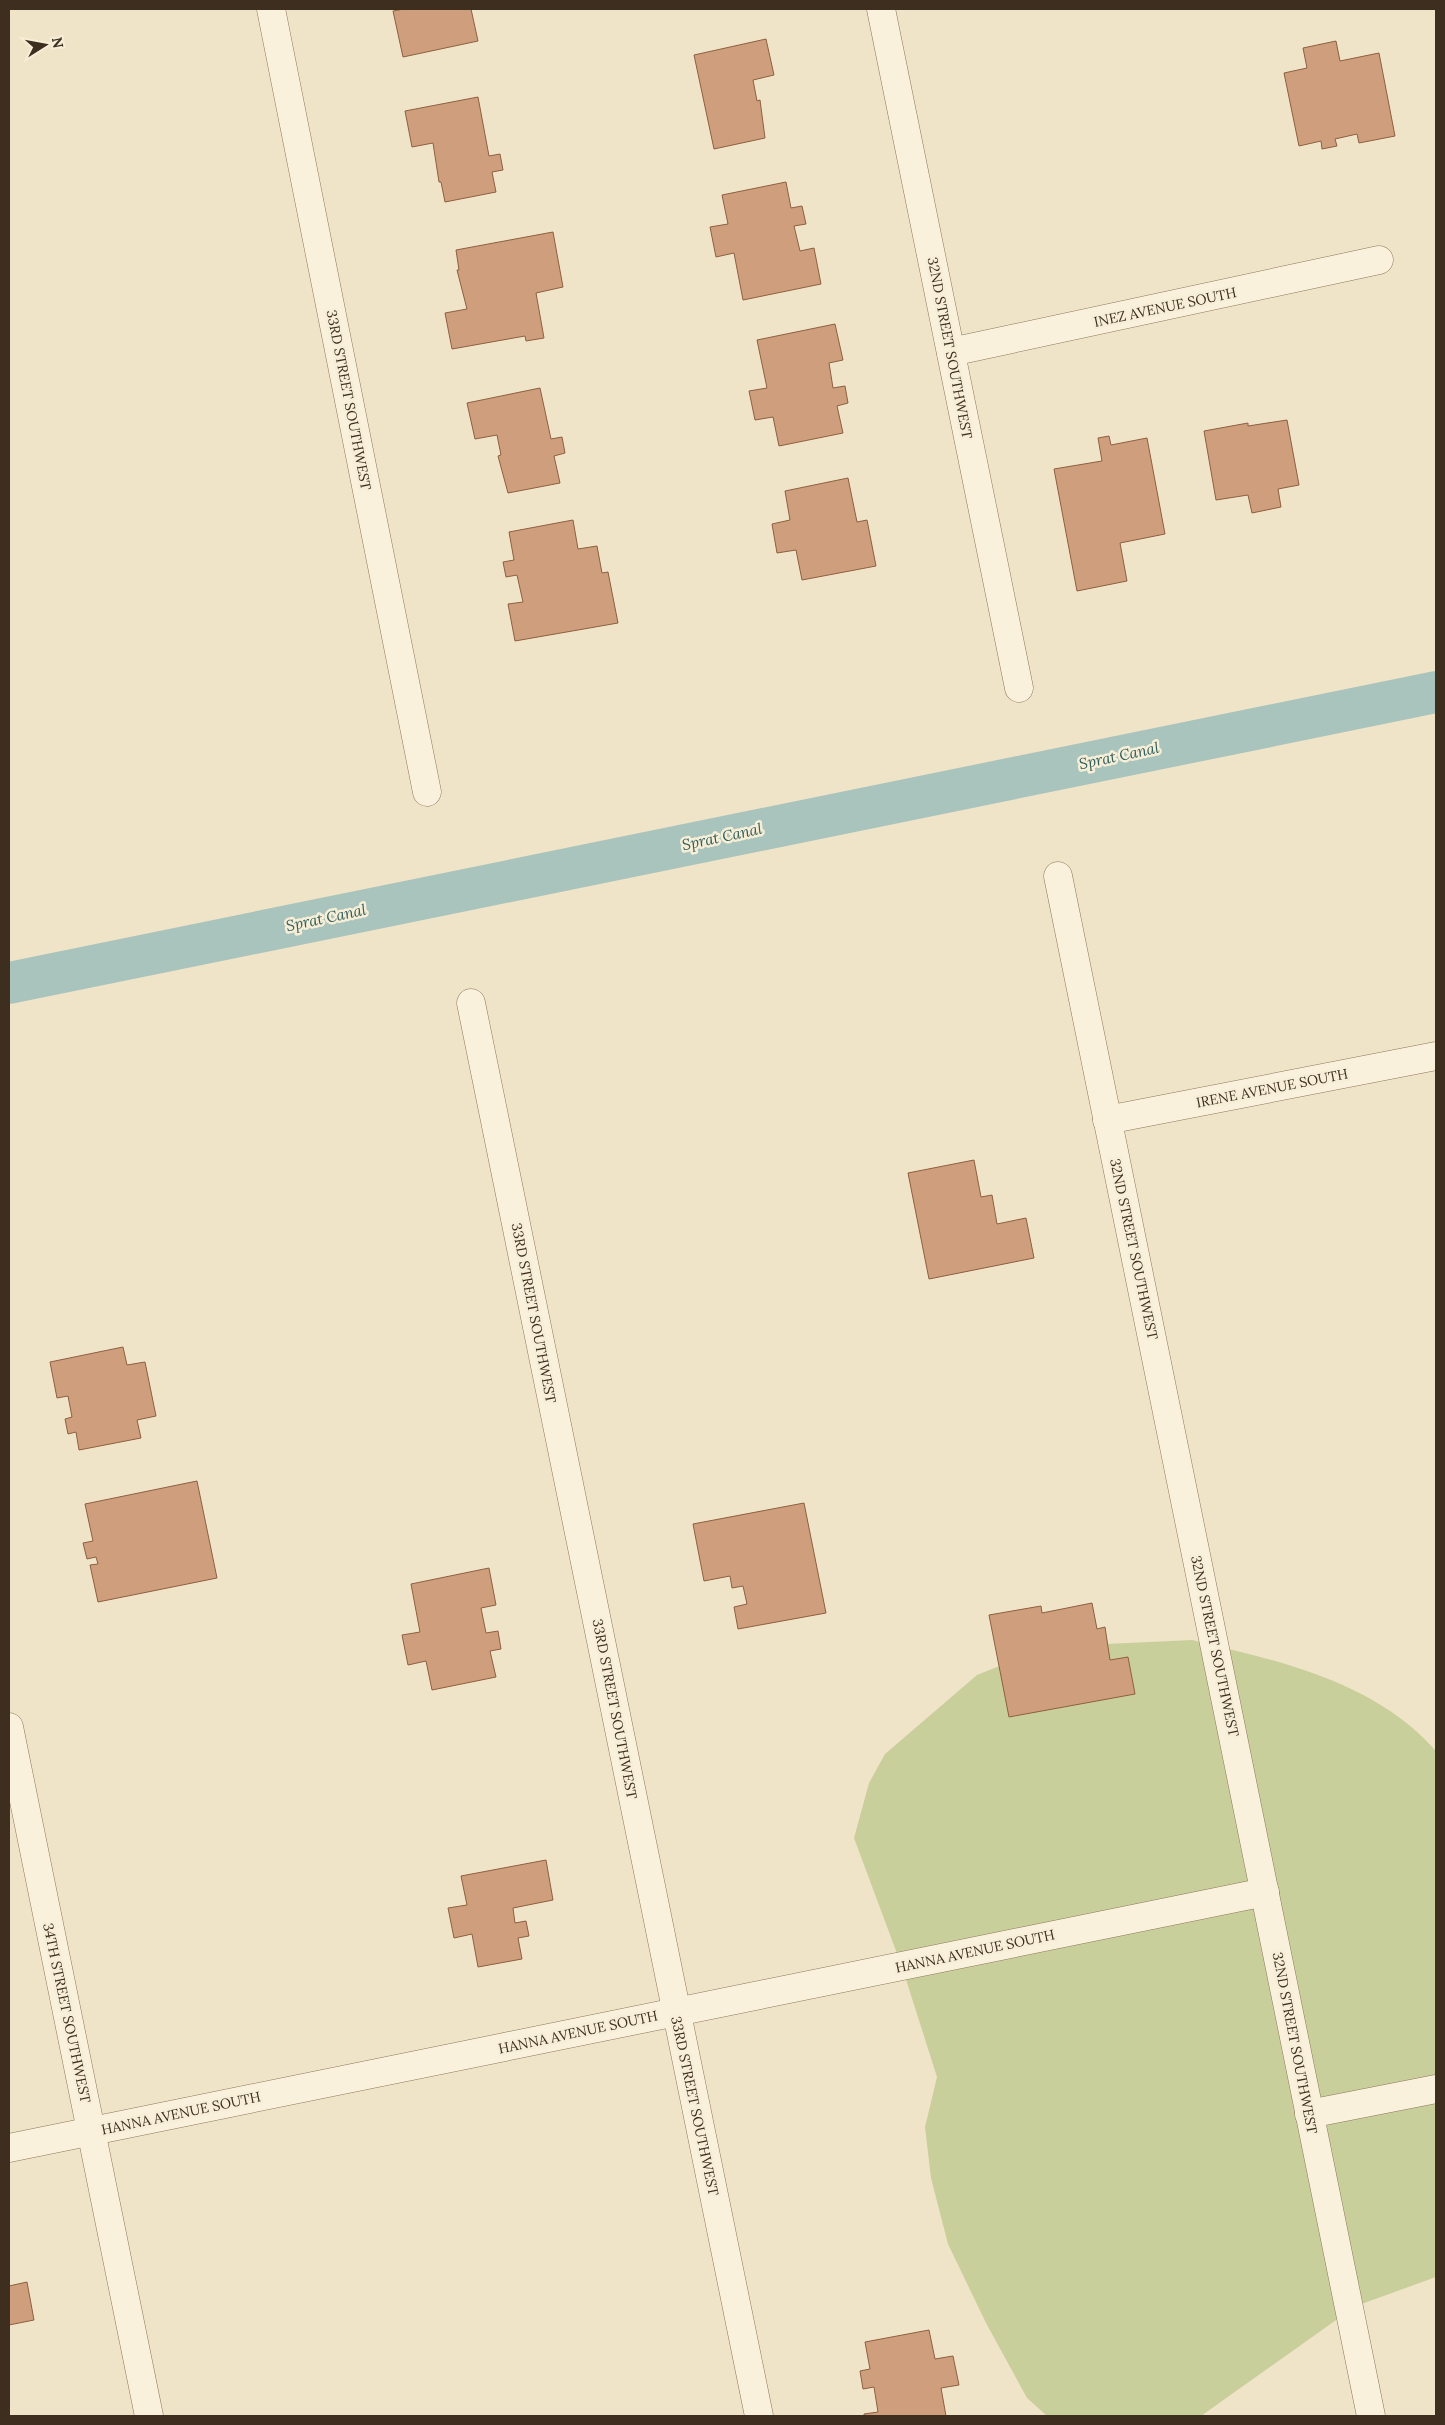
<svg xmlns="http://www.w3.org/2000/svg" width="1445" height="2425" font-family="Lora,serif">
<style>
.green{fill:#c9cf9b}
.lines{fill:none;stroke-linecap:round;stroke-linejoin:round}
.canal{stroke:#a9c4bc;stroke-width:42}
.building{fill:#cf9f7d;stroke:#8d5f41}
.minor-casing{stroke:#8d765c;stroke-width:29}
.minor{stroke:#faf1dc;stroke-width:28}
.labels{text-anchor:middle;stroke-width:5;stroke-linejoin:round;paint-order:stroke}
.street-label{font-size:14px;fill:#3d2e20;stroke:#f7eed8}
.water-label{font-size:15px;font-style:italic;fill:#2f5d5a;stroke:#f7eed8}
</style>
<rect width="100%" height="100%" fill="#f0e4c8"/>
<path class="green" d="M 1192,1640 C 1279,1661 1374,1681 1436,1751 L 1436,2277 L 1356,2306 L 1201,2416 L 1047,2416 L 1027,2398 L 986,2323 L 948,2244 L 931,2178 L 925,2127 L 937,2077 L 902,1967 L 854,1838 L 869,1783 L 885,1754 L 977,1675 L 1022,1657 L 1084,1645 Z"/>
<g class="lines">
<polyline class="canal" points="9,983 1436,692"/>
</g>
<g class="building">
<polygon points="404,9 471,9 478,41 403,57 393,11"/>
<polygon points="766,39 774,75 753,80 757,101 760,100 765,138 714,149 694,55"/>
<polygon points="1336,41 1340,61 1379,53 1395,136 1359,143 1357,134 1335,139 1337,146 1322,149 1321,141 1299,146 1284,73 1307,68 1303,48"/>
<polygon points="478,97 489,156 500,154 503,170 492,172 496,192 445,202 441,182 439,182 433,143 412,147 405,111"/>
<polygon points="786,182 791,208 802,206 806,224 794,226 800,251 814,248 821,284 743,300 734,253 716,257 710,227 728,224 722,195"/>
<polygon points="553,232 563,287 536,293 544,338 526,341 525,336 452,349 445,313 467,309 457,270 459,270 456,250"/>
<polygon points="835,324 843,360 829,363 833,388 845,386 848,403 837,406 843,433 779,446 773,417 755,420 749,391 767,388 757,340"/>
<polygon points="540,388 551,439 562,437 565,453 554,456 560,483 508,493 498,456 501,455 497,435 475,439 467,403"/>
<polygon points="1287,420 1299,485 1278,489 1281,507 1252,513 1248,495 1216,500 1204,431 1248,423 1248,426"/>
<polygon points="1109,436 1111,445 1147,438 1165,534 1120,543 1127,581 1077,591 1054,469 1102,461 1098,438"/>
<polygon points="848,478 857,522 867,520 876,566 802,580 796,550 777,553 772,524 790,520 785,491"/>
<polygon points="573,520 578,549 597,546 602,573 608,572 618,623 515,641 508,604 523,602 517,575 506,577 503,562 514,560 509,532"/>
<polygon points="974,1160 981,1197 992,1195 997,1224 1026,1218 1034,1258 929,1279 908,1173"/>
<polygon points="123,1347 127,1365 145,1362 156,1416 137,1420 141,1438 79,1450 76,1432 68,1434 65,1419 72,1417 68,1396 57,1398 50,1362"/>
<polygon points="197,1481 217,1578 98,1602 90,1565 98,1564 96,1557 87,1559 83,1543 93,1541 85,1504"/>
<polygon points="804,1503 826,1613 738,1629 734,1607 747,1604 743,1586 732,1588 730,1576 704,1581 693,1524"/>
<polygon points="489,1568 496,1605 481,1608 486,1633 498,1631 501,1649 490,1651 496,1677 432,1690 426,1661 408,1665 402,1635 420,1632 411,1584"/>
<polygon points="1092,1603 1097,1629 1105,1627 1110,1660 1128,1657 1135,1694 1009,1717 989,1615 1041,1606 1042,1613"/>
<polygon points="546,1860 553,1900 513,1908 515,1923 526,1921 529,1936 518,1938 522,1959 478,1967 472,1934 454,1938 448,1908 467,1905 461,1876"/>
<polygon points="27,2282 34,2320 9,2325 9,2286"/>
<polygon points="929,2330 935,2359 953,2356 959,2385 941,2388 946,2416 864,2416 864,2414 878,2412 874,2387 863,2389 860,2371 870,2369 865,2342"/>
</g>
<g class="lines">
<defs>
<g id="minor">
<polyline points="271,9 427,792"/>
<polyline points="881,9 1019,688"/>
<polyline points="951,352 1379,260"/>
<polyline points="1058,876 1371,2416"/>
<polyline points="471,1003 759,2416"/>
<polyline points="1107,1120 1436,1056"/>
<polyline points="9,1727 149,2416"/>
<polyline points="1309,2114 1436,2089"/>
<polyline points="9,2148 1265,1892"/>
</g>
</defs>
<use href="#minor" class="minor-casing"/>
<use href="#minor" class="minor"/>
</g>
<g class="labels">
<g class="street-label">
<text transform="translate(1165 307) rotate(-12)" y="5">INEZ AVENUE SOUTH</text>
<text transform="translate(950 348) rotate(79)" y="5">32ND STREET SOUTHWEST</text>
<text transform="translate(349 400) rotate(79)" y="5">33RD STREET SOUTHWEST</text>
<text transform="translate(1272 1088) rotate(-11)" y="5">IRENE AVENUE SOUTH</text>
<text transform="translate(1134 1249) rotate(78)" y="5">32ND STREET SOUTHWEST</text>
<text transform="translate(534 1313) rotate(79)" y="5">33RD STREET SOUTHWEST</text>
<text transform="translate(1215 1646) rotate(78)" y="5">32ND STREET SOUTHWEST</text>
<text transform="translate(615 1709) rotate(79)" y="5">33RD STREET SOUTHWEST</text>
<text transform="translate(975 1951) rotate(-12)" y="5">HANNA AVENUE SOUTH</text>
<text transform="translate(67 2013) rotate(78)" y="5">34TH STREET SOUTHWEST</text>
<text transform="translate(578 2032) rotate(-12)" y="5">HANNA AVENUE SOUTH</text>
<text transform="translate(1295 2043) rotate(79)" y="5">32ND STREET SOUTHWEST</text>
<text transform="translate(695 2106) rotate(78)" y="5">33RD STREET SOUTHWEST</text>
<text transform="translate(181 2113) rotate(-12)" y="5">HANNA AVENUE SOUTH</text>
</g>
<g class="water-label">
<text transform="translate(1119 756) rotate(-12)" y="5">Sprat Canal</text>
<text transform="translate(722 837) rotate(-12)" y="5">Sprat Canal</text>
<text transform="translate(326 918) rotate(-12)" y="5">Sprat Canal</text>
</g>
</g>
<rect width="1445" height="2425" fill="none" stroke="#3d2e20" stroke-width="20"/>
<g transform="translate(45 45) rotate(79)" stroke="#f7eed8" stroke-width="4" paint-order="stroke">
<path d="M0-4L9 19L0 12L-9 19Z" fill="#3d2e20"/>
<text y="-8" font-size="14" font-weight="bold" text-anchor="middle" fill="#3d2e20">N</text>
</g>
</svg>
